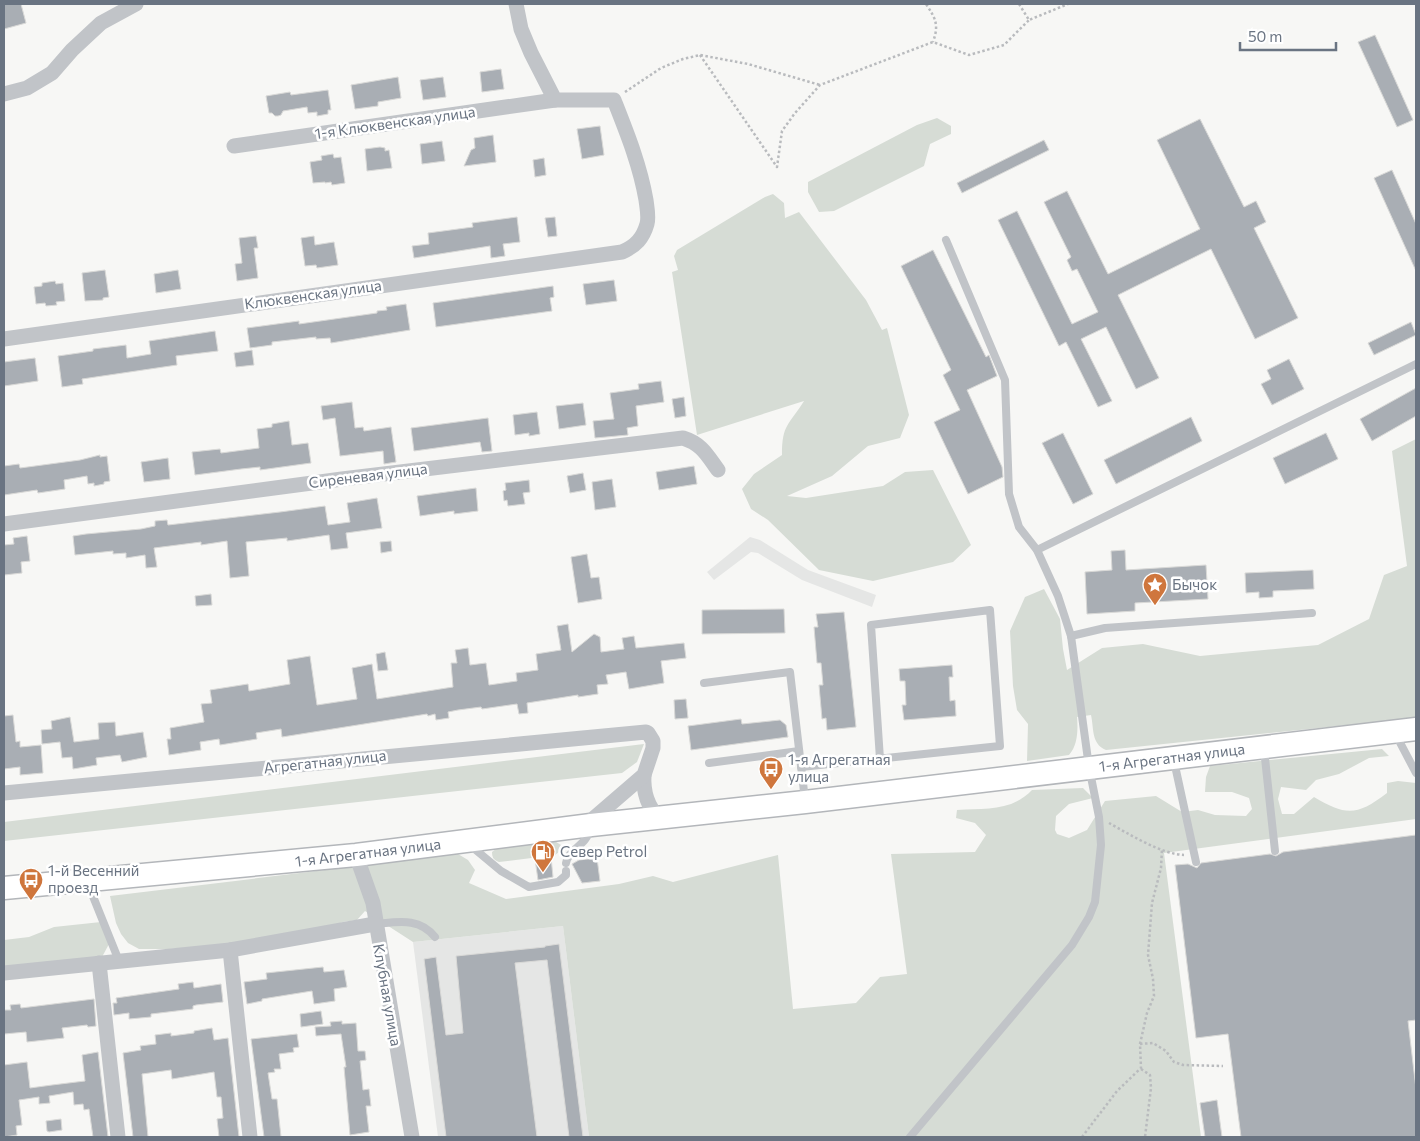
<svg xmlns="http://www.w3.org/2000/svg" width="1420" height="1141" font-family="Commissioner,sans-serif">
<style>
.built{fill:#e5e6e5}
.green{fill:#d6dcd5}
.building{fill:#a9aeb4;stroke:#d9d9d7}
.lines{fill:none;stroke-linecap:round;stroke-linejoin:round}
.primary-casing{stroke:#b3b6ba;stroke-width:25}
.path{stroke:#b9bbbe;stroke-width:2.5;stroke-dasharray:2.5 2.5;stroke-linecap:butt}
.service{stroke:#c1c4c8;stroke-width:8}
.minor{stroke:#c1c4c8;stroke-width:15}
.primary{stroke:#fff;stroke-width:22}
.labels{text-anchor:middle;stroke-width:5;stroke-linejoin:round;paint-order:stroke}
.street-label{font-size:15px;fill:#6a7482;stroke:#fff}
.poi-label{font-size:15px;fill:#6a7482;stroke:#fff;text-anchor:start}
</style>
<rect width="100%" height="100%" fill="#f7f7f5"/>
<g class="built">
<polygon points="750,537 760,540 808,570 876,595 872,607 802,580 758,553 751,552 714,580 707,572"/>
<polygon points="563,926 589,1137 438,1137 413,942"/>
</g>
<g class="green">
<polygon points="937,118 951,126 951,134 930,144 924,166 834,211 819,212 808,192 808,182 917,125"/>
<path d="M 773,194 L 784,203 L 785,218 L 799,212 L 866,300 L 882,330 L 887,328 L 909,415 L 900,438 L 868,446 L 832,476 L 787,496 L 806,498 L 883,486 L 905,472 L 933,470 L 971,545 L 953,562 L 873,581 L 819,570 L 768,520 L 751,509 L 742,489 L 754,474 L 782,455 C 782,424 789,425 804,401 L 697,435 L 672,272 L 678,270 L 674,256 L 677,250 L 765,197 Z"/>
<path d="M 1416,439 L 1416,718 L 1106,750 C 1091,744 1094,728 1091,715 L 1077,717 C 1078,730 1078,745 1069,755 L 1027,761 L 1028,724 L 1017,710 L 1013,686 L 1010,631 L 1025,597 L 1044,589 L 1060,619 L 1063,649 L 1067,670 L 1102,648 L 1143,644 L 1200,656 L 1318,645 L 1369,619 L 1384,575 L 1407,566 L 1392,451 Z"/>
<polygon points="644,744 637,762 622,773 4,841 4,822"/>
<path d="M 1382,749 L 1389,756 L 1369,758 L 1339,774 L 1316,780 L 1306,790 L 1281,787 L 1278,799 L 1282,814 L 1294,814 L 1314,797 C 1346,816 1357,816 1387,793 L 1387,783 L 1398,781 L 1416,783 L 1416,819 L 1164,853 L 1201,1137 L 589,1137 L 563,926 L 413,942 L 365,911 L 357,920 L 343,922 L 298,939 L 169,949 L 139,949 L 128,943 L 121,934 L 116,923 L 110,896 L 458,854 L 468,860 L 475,870 L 469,883 L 506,899 L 619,884 L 653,876 L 673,882 L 778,855 L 793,1009 L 856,1003 L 880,977 L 907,974 L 891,854 L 975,852 L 986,835 L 975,823 L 956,818 L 957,810 C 985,808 1011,812 1032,790 L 1083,788 L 1093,798 L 1069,804 L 1056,816 L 1055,830 L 1057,834 L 1069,838 L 1087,830 L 1105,801 L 1156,796 L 1182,812 L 1198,810 L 1215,815 L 1246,816 L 1252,809 L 1249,798 L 1232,792 L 1205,792 L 1206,777 L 1210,766 Z"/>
<path d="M 553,840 L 561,845 L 559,852 L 555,855 L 499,862 C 494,860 492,858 492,852 L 497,848 Z"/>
<polygon points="101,922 109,944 102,957 4,969 4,940 29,937 54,927"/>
</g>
<g class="building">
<polygon points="4,4 21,4 26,23 4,29"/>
<polygon points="1375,35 1413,120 1397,127 1358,42"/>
<polygon points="501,69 504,89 482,92 480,72"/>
<polygon points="398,77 401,98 378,102 378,106 355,109 351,85"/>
<polygon points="443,77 446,97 423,100 420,80"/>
<polygon points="328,90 331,110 328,110 328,114 317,116 317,112 308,113 307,107 283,111 281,115 278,116 275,116 272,113 269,113 266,96 290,92 291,95"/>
<polygon points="1200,119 1244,207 1256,201 1266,222 1254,228 1298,318 1255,339 1211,249 1118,295 1159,378 1136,389 1106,327 1081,339 1112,401 1098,407 1066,342 1059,346 998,220 1017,211 1072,324 1098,312 1077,269 1072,271 1067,260 1071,257 1044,202 1067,191 1108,274 1200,229 1157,140"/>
<polygon points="600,126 604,155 582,159 577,129"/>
<polygon points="493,135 496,162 464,166 471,150 475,148 474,138"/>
<polygon points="1044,140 1049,150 962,193 957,183"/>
<polygon points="442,141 445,161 422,164 420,144"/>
<polygon points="380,147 385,148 385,151 389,150 392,168 367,171 365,149"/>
<polygon points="333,154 334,158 341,157 345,183 332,185 331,182 325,183 325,182 313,183 310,162 322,160 321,156"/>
<polygon points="544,158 546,175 535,177 533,160"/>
<polygon points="1392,170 1416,224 1416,271 1374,178"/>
<polygon points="517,217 520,242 503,244 505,256 491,258 490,246 414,258 412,246 429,244 428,233 473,227 472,223"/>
<polygon points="555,217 557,236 548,237 545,218"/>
<polygon points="256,236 258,248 254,248 258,278 237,281 235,264 242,263 239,238"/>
<polygon points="314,236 315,245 334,242 338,265 317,268 316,265 305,266 301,238"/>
<polygon points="933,250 986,357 989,355 997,376 967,390 1002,467 1003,477 968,494 934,422 960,410 943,375 951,370 901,266"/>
<polygon points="105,270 109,297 103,298 103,300 85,301 82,273"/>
<polygon points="178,270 181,289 156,293 154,274"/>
<polygon points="614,280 617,301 586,305 583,284"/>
<polygon points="55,281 56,284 63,283 65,301 56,302 57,305 46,306 45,303 36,304 34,287 42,286 42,283"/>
<polygon points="553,286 554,297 550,298 552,311 436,327 433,303"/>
<polygon points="406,304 410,330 331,343 330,338 316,339 316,337 272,342 272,345 250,348 247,328 299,321 299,324 377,313 377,311 387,310 386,307"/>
<polygon points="1411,322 1416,335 1374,355 1368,343"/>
<polygon points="215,331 218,351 176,356 177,365 82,379 83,384 62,387 58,356 93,351 93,349 126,345 127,358 151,354 149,341"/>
<polygon points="252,350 254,365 236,367 234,353"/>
<polygon points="35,358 38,381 4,386 4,362"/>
<polygon points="1289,359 1304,389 1272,405 1261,384 1271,379 1267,370"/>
<polygon points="661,381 664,402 636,406 638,426 627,428 628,435 595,438 593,421 614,419 610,393 639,389 638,384"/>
<polygon points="1416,388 1416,416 1372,441 1360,419"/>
<polygon points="684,397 686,416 675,418 672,399"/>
<polygon points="352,402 355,428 363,427 364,431 391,427 396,462 384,464 383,451 340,456 335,418 323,420 321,406"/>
<polygon points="583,403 586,425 559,429 556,406"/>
<polygon points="537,412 540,434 529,436 529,433 515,435 513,415"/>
<polygon points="1191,417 1202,441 1116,484 1104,460"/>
<polygon points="488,418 492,451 482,452 480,442 414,451 411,428"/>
<polygon points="289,421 292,445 308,443 311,463 260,470 260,467 241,469 195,475 192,452 220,449 221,453 259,448 257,429 272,427 272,424"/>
<polygon points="1063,433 1093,494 1073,504 1042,443"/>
<polygon points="1326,433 1338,459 1285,484 1273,458"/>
<polygon points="100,455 100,457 107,456 110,481 104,482 104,484 94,486 94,483 88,484 87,476 64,480 65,489 38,493 37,490 4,495 4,466 19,464 20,468 80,460"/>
<polygon points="168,458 170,479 144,482 141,462"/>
<polygon points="694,466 697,484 659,490 656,472"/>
<polygon points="583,473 586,490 570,493 567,476"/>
<polygon points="612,479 616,507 595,510 592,482"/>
<polygon points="529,480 530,492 523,493 525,504 508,506 507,500 504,501 503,491 506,490 505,483"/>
<polygon points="476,488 478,511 454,514 454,511 420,516 417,496"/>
<polygon points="377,498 382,528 346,533 348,548 331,550 329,535 287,541 287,538 246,542 249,576 230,578 227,541 201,545 201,542 154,548 157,567 146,568 145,555 126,558 126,553 113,554 113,551 75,555 73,536 86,534 141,529 155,526 155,521 167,520 168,525 280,512 325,506 328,525 350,522 347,503"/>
<polygon points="27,536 30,561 21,562 22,573 4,575 4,545 14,544 13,538"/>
<polygon points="391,541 392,551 381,553 380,542"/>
<polygon points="1125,550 1126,570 1206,565 1208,599 1135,603 1135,611 1087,614 1085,572 1112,570 1111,551"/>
<polygon points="587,554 591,578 599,577 602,599 578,603 571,557"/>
<polygon points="1313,570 1314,589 1273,591 1273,597 1259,598 1259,592 1246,593 1245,573"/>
<polygon points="211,594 212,605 196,606 195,596"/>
<polygon points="784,609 785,633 702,634 702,610"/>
<polygon points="844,612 856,727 827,730 826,718 822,719 819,685 823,685 821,663 817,663 814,627 818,627 816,614"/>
<polygon points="568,624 572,652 594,634 600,637 601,652 624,649 622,638 634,636 636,648 684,643 686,658 661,661 664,683 629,689 626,672 606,675 608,684 597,685 598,694 578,697 578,695 527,703 528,713 519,714 517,704 482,709 481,707 458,710 448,712 449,718 436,720 435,714 428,716 427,714 282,737 281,729 256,733 257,739 220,745 219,739 200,742 201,750 169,755 167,739 171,739 170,728 204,722 201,704 212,703 210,690 248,684 249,691 290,684 287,660 310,656 317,705 357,699 352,668 372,664 377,699 453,687 451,663 457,663 455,650 468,648 470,665 486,663 489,685 517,681 516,673 538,670 536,654 561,650 557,626"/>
<polygon points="385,652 388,670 378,671 376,654"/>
<polygon points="952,665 953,677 949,677 950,701 955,700 956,716 904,720 902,705 906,705 905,681 900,681 899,669"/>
<polygon points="686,699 688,718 675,719 674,700"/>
<polygon points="13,715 16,742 20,741 20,747 41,745 43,773 20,775 20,767 4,769 4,716"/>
<polygon points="70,717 74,742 99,739 98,723 115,722 116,736 143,732 147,757 122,762 120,755 96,758 97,765 73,769 72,757 62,758 60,742 42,744 41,730 52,729 51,721"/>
<polygon points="741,719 742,724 780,720 786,725 788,737 691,750 688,726"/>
<polygon points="1416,835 1416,1020 1408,1021 1416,1089 1416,1137 1241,1137 1228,1034 1196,1038 1175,865 1188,864 1197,868 1201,863 1270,854 1276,856 1283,852"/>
<polygon points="551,857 553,877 538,880 535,859"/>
<polygon points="597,858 600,881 582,883 572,864 579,860"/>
<polygon points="559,944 583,1137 569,1137 547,960 515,963 537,1137 446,1137 424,959 436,957 446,1035 463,1033 456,956 545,947 545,946"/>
<polygon points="323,967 324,972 344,970 347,987 334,989 335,1001 314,1004 312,991 262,999 262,1001 247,1004 244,982 267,979 266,973"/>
<polygon points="193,982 194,988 221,984 223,1002 196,1005 193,1006 193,1009 151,1014 151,1017 129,1019 129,1013 114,1015 113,1003 117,1003 116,998 179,989 178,984"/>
<polygon points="94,999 96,1026 88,1027 87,1025 62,1028 64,1038 27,1042 26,1032 4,1034 4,1010 11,1010 10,1005 20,1004 21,1008"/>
<polygon points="321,1011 323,1024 301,1027 300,1014"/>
<polygon points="342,1021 342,1024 356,1023 358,1051 365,1051 366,1060 360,1061 363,1090 369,1089 371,1106 366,1106 369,1132 350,1135 344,1067 346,1067 341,1034 316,1036 315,1027 331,1026 330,1022"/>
<polygon points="212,1028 214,1040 228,1038 239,1137 219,1137 217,1119 223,1118 221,1097 217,1097 214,1072 172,1079 171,1070 142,1074 148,1137 133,1137 123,1053 141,1050 140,1046 156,1044 155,1035 171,1033 171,1036 194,1033 194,1031"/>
<polygon points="297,1034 299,1047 293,1048 294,1052 279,1054 281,1069 274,1069 275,1072 268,1073 272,1099 277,1099 281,1137 264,1137 251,1039"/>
<polygon points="98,1052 108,1137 93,1137 89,1109 84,1110 83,1104 74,1105 73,1092 49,1096 50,1103 39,1104 39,1097 19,1100 22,1125 16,1126 17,1135 4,1137 4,1065 27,1062 30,1088 52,1085 85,1081 82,1055"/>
<polygon points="1217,1100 1222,1137 1205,1137 1200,1103"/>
<polygon points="61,1119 62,1130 49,1132 47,1131 46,1121"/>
</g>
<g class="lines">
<defs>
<polyline id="primary" points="4,888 356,855 591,825 805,802 1416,729"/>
</defs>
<use href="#primary" class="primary-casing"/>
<g class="path">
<path d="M 926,4 C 936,19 939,25 933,42"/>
<polyline points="1019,4 1029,20 1068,4"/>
<polyline points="700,55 777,167 782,131 795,113 820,85 933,42 969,55 1004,45 1029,20"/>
<polyline points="625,92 661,68 683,59 700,55 748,64 820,85"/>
<path d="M 1109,823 C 1129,834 1161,854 1184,855"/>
<polyline points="1140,1044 1153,1043 1166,1051 1174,1062 1183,1065 1223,1066"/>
<polyline points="1141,1069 1150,1075 1151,1088 1145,1137"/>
<polyline points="1082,1137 1117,1091 1141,1068 1140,1044 1147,1013 1154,996 1153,979 1148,955 1152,903 1161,868 1162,849"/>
</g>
<g class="service">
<polyline points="1037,550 1416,364"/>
<polyline points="1071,636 1105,628 1312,613"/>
<polyline points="704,683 790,672 805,800"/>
<polyline points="1395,733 1416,773"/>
<polyline points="1264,749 1275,851"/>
<polyline points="1174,761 1196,862"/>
<polyline points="709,763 799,751"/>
<polyline points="801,767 1000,746 990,610 871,625 880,759"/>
<polyline points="471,846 501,871 529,887 558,882 566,875 566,871"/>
<path d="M 566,863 C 568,849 587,846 591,827"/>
<polyline points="88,884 119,961"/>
<path d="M 375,924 C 398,922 419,917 435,937"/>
<polyline points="910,1137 1072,945 1089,917 1095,902 1101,845 1099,817 1089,767 1071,636 1058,596 1037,550 1019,527 1009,494 1005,380 946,240"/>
</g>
<g class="minor">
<polyline points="4,94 27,88 52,73 72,50 101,23 136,4"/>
<polyline points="234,146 555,100"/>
<path d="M 4,339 L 622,252 C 636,246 643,238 647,224 C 649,217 647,208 646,200 C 640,165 627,133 614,100 L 555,100 L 531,53 L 521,29 L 516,4"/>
<path d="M 4,524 L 342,479 L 683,438 C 702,444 707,455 718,470"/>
<path d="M 644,775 C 643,792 647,806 659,818"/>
<polyline points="4,793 646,732 648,733 653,741 653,748 644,775 593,819 591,825"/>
<polyline points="356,855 373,903 412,1137"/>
<polyline points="230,950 250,1137"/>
<polyline points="99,963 118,1137"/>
<polyline points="4,973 230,950 375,924"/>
</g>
<use href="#primary" class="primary"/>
</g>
<defs>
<symbol id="sight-pin" viewBox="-11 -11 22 30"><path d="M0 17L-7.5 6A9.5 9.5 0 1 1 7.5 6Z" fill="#cf763d" stroke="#fff"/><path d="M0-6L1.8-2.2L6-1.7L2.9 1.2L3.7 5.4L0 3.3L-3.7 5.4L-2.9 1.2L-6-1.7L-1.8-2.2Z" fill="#fff"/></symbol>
<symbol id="bus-pin" viewBox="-11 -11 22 30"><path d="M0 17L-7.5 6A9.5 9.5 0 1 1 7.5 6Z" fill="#cf763d" stroke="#fff"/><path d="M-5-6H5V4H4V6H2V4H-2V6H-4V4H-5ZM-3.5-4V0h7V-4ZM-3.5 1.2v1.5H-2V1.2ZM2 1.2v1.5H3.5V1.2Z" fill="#fff"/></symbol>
<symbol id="fuel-pin" viewBox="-11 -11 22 30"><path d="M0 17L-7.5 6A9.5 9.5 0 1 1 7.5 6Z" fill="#cf763d" stroke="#fff"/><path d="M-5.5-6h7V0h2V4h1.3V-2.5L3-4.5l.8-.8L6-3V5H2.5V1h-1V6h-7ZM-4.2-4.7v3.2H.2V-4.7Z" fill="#fff"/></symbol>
</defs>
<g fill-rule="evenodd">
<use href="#sight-pin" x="1141" y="571" width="28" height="38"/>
<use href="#bus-pin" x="757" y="755" width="28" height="38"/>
<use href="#fuel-pin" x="529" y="838" width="28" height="38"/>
<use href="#bus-pin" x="17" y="866" width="28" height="38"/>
</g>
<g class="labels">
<g class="street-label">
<text transform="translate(395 123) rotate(-8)" y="5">1-я Клюквенская улица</text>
<text transform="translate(313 295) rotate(-8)" y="5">Клюквенская улица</text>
<text transform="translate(368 476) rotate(-7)" y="5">Сиреневая улица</text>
<text transform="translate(1172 758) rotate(-7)" y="5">1-я Агрегатная улица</text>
<text transform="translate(325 762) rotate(-6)" y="5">Агрегатная улица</text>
<text transform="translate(368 853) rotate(-7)" y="5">1-я Агрегатная улица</text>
<text transform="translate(387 995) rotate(80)" y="5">Клубная улица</text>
</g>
<g class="poi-label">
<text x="1172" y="590">Бычок</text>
<text x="788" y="765">1-я Агрегатная<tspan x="788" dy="17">улица</tspan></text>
<text x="560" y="857">Север Petrol</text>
<text x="48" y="876">1-й Весенний<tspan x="48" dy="17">проезд</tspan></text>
</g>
</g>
<rect width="1420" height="1141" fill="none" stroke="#6a7482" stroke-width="10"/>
<path d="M1240 42v8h96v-8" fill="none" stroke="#6a7482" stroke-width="2.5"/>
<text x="1248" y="42" font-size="15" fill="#6a7482" stroke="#ffffff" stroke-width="4" paint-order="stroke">50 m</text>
</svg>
